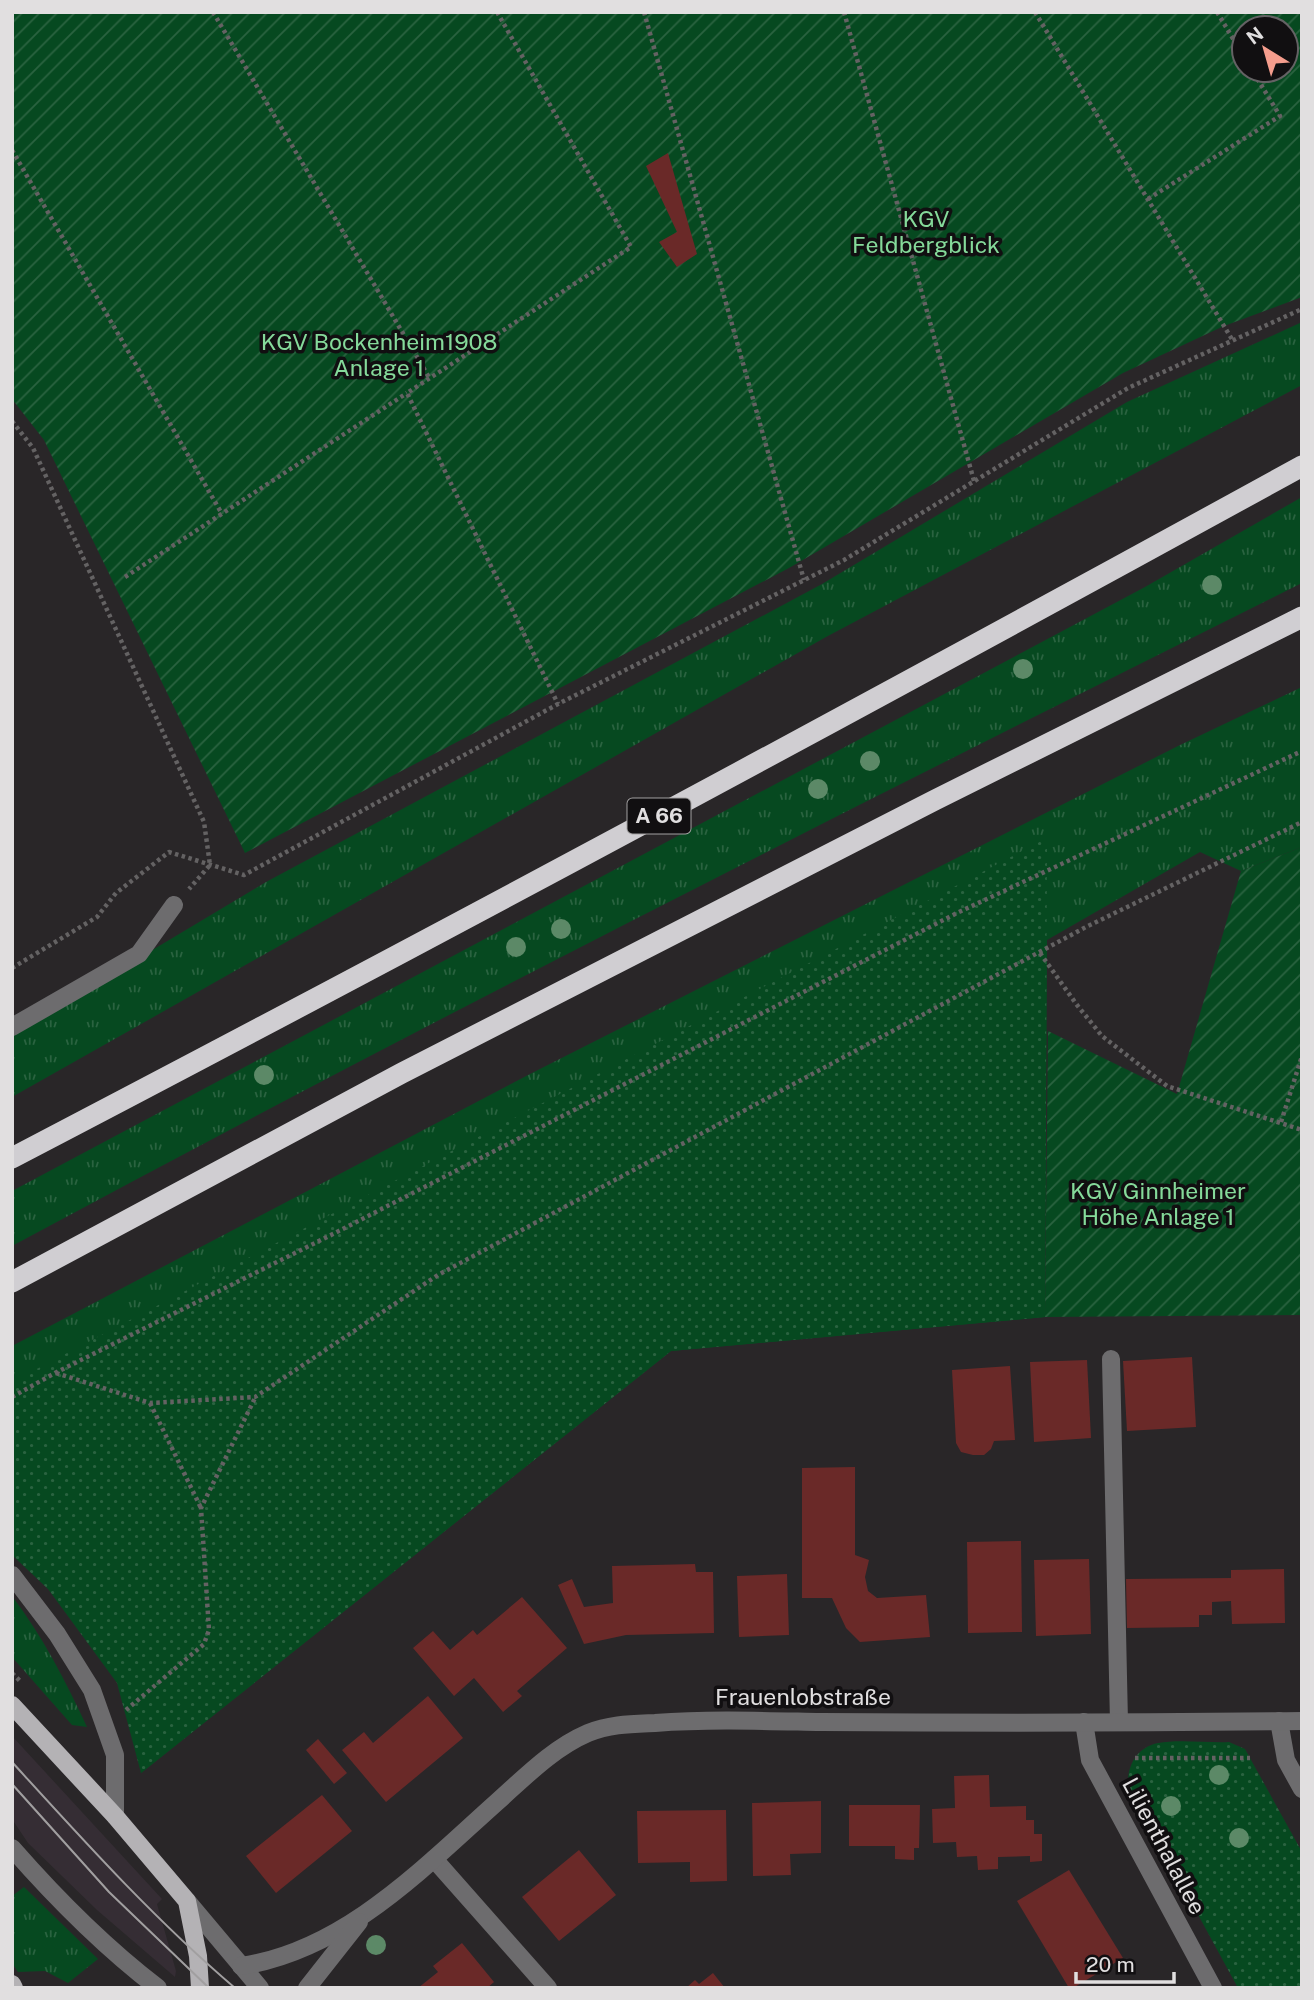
<svg xmlns="http://www.w3.org/2000/svg" width="1314" height="2000" font-family="'Public Sans',sans-serif">
<style>
.built{fill:#352d34}
.grass{fill:url(#grass-tufts)}
.park{fill:url(#park-dots)}
.garden{fill:url(#garden-furrows);fill-rule:evenodd}
.building{fill:#6a2928}
.lines{fill:none;stroke-linecap:round;stroke-linejoin:round}
.path{stroke:#646263;stroke-width:4.5;stroke-dasharray:3.5 3.5;stroke-linecap:butt}
.minor{stroke:#6d6c6e;stroke-width:18}
.major{stroke:#b4b2b5;stroke-width:18}
.highway{stroke:#d0ced2;stroke-width:21}
.tram{stroke:#a19fa0;stroke-width:2}
.tree{fill:#5c8967}
.labels{text-anchor:middle;stroke-width:7;stroke-linejoin:round;paint-order:stroke}
.shield{fill:#110f11;stroke:#a3a1a2;stroke-width:2}
.shield-label{font-size:21px;font-weight:bold;fill:#e1dfe0}
.park-label{font-size:23px;fill:#85da9a;stroke:#110f11}
.street-label{font-size:23px;fill:#e1dfe0;stroke:#110f11}
</style>
<defs>
<pattern id="grass-tufts" width="24" height="20" patternUnits="userSpaceOnUse" patternTransform="scale(1.75)"><rect width="24" height="20" fill="#064920"/><path d="M3 7l-1-3M5 7V3M7 7l1-3M15 17l-1-3M17 17v-4M19 17l1-3" fill="none" stroke="#2a6340"/></pattern>
<pattern id="park-dots" width="8" height="8" patternUnits="userSpaceOnUse" patternTransform="scale(1.75)"><rect width="8" height="8" fill="#064920"/><path d="M2 2h.1M6 6h.1" fill="none" stroke="#2a6340" stroke-width="1.8" stroke-linecap="round"/></pattern>
<pattern id="garden-furrows" width="10" height="10" patternUnits="userSpaceOnUse" patternTransform="scale(1.75)"><rect width="10" height="10" fill="#064920"/><path d="M-1 1l2-2M0 10L10 0M9 11l2-2" fill="none" stroke="#2a6340"/></pattern>
</defs>
<rect width="100%" height="100%" fill="#292628"/>
<polygon class="built" points="12,1736 162,1899 157,1904 176,1971 175,1977 97,1910 28,1843 12,1819"/>
<g class="grass">
<polygon points="1302,322 1302,385 826,637 12,1097 12,1034 266,882 822,584 1127,402"/>
<path d="M 1302,497 L 1302,583 C 869,799 438,1016 12,1246 L 12,1191 L 1145,587 Z"/>
<polygon points="1302,687 1302,847 1241,871 1200,852 1047,940 1045,1317 671,1351 141,1773 178,1696 12,1539 12,1346 530,1074 1178,746"/>
<path d="M 12,1596 C 43,1637 65,1680 87,1727 L 72,1725 L 12,1657 Z"/>
<polygon points="24,1887 98,1959 68,1983 45,1971 18,1972 12,1963 12,1896"/>
</g>
<g class="park">
<polygon points="1047,838 1045,1317 671,1351 141,1773 117,1683 48,1589 12,1555 12,1382"/>
<path d="M 1229,1742 L 1245,1749 L 1302,1852 L 1302,1988 L 1238,1988 L 1129,1788 C 1125,1769 1136,1747 1158,1743 C 1178,1739 1207,1743 1229,1742 Z"/>
</g>
<g class="garden">
<path d="M 12,12 L 1302,12 L 1302,297 L 1224,326 L 1123,373 L 789,568 L 245,853 L 44,440 L 12,399 ZM 1244,28 L 1286,28 L 1286,70 L 1244,70 Z"/>
<polygon points="1302,847 1302,1315 1045,1317 1048,1031 1177,1094 1241,871"/>
</g>
<g class="building">
<polygon points="668,153 697,254 677,267 659,242 677,232 646,166"/>
<polygon points="1192,1357 1196,1427 1127,1431 1123,1361"/>
<polygon points="1087,1360 1091,1438 1034,1442 1030,1362"/>
<polygon points="1010,1366 1015,1440 994,1441 991,1449 984,1455 973,1455 961,1452 956,1443 952,1370"/>
<polygon points="855,1467 855,1555 869,1560 865,1577 868,1591 877,1598 926,1595 930,1637 860,1642 846,1628 832,1598 802,1598 802,1468"/>
<polygon points="1021,1541 1022,1632 968,1633 967,1542"/>
<polygon points="1089,1559 1091,1634 1036,1636 1034,1560"/>
<polygon points="695,1564 696,1572 713,1572 714,1633 626,1635 584,1644 558,1585 572,1579 584,1607 613,1603 612,1566"/>
<polygon points="1284,1569 1285,1623 1232,1624 1231,1601 1212,1602 1212,1615 1199,1615 1199,1627 1127,1628 1126,1579 1231,1578 1231,1570"/>
<polygon points="787,1574 789,1635 739,1637 737,1576"/>
<polygon points="522,1597 567,1648 517,1691 522,1696 503,1712 474,1678 454,1696 413,1648 433,1631 450,1650 473,1630 477,1635"/>
<polygon points="428,1696 463,1738 386,1802 342,1750 364,1732 373,1743"/>
<polygon points="318,1739 347,1773 334,1784 306,1750"/>
<polygon points="989,1775 990,1807 1026,1806 1026,1820 1034,1820 1034,1834 1042,1834 1042,1861 1030,1862 1030,1856 998,1857 998,1869 978,1870 977,1856 957,1857 956,1842 933,1843 932,1809 955,1808 954,1776"/>
<polygon points="322,1795 352,1831 276,1893 246,1856"/>
<polygon points="821,1801 821,1853 790,1854 791,1875 753,1876 752,1803"/>
<polygon points="849,1805 920,1805 919,1848 914,1848 914,1860 895,1859 895,1846 849,1846"/>
<polygon points="726,1810 727,1881 690,1882 690,1862 638,1863 637,1811"/>
<polygon points="579,1850 616,1895 559,1941 522,1897"/>
<polygon points="1069,1870 1123,1958 1073,1988 1069,1988 1017,1901"/>
<polygon points="462,1943 494,1982 487,1988 418,1988 438,1972 433,1966"/>
<polygon points="713,1973 725,1988 686,1988 695,1980 699,1984"/>
</g>
<g class="lines">
<g class="path">
<polyline points="213,12 430,379"/>
<polyline points="497,12 631,247 407,393 558,704"/>
<polyline points="644,12 804,580"/>
<polyline points="844,12 974,481"/>
<polyline points="1035,12 1233,341"/>
<polyline points="1217,12 1244,57"/>
<polyline points="12,150 222,514"/>
<polyline points="1148,199 1280,116 1252,70"/>
<polyline points="12,421 33,448 204,822 210,865 189,889"/>
<polyline points="125,577 407,393"/>
<polyline points="1040,953 1077,1005 1102,1036 1167,1086 1302,1130"/>
<polyline points="12,968 97,917 116,893 169,852 244,875 558,704 844,560 1128,388 1302,309"/>
<polyline points="1281,1122 1302,1056"/>
<polyline points="56,1373 150,1403 255,1397 438,1275 1086,927 1302,822"/>
<polyline points="12,1397 55,1373 335,1233 957,913 1302,751"/>
<polyline points="150,1403 201,1508"/>
<polyline points="12,1673 20,1681"/>
<polyline points="126,1710 204,1644 209,1630 201,1508 255,1398"/>
<polyline points="1135,1758 1250,1758"/>
</g>
<g class="minor">
<polyline points="12,1027 139,954 174,905"/>
<polyline points="1111,1359 1119,1722"/>
<polyline points="12,1575 57,1634 92,1690 115,1755 115,1816"/>
<polyline points="1279,1721 1286,1760 1302,1789"/>
<polyline points="1084,1722 1090,1760 1213,1988"/>
<path d="M 12,1848 C 54,1896 107,1949 158,1988"/>
<polyline points="434,1859 548,1988"/>
<polyline points="187,1901 260,1988"/>
<path d="M 241,1966 C 344,1951 423,1868 497,1802 C 525,1777 553,1748 588,1733 C 610,1724 632,1724 655,1723 C 710,1719 766,1721 821,1722 C 981,1723 1142,1723 1302,1721"/>
<polyline points="307,1988 359,1922"/>
</g>
<g class="major">
<polyline points="12,1705 115,1816 187,1901 198,1956 200,1988"/>
<polyline points="12,1984 14,1988"/>
</g>
<g class="highway">
<path d="M 12,1158 C 445,932 874,701 1302,466"/>
<polyline points="12,1282 402,1073 935,800 1302,617"/>
</g>
<g class="tram">
<path d="M 12,1762 C 84,1841 153,1918 235,1988"/>
<polyline points="12,1784 109,1892 209,1988"/>
</g>
</g>
<g class="tree">
<circle cx="1212" cy="585" r="10"/>
<circle cx="1023" cy="669" r="10"/>
<circle cx="870" cy="761" r="10"/>
<circle cx="818" cy="789" r="10"/>
<circle cx="561" cy="929" r="10"/>
<circle cx="516" cy="947" r="10"/>
<circle cx="264" cy="1075" r="10"/>
<circle cx="1219" cy="1775" r="10"/>
<circle cx="1171" cy="1806" r="10"/>
<circle cx="1239" cy="1838" r="10"/>
<circle cx="376" cy="1945" r="10"/>
</g>
<g class="labels">
<rect class="shield" x="627.5" y="798.5" width="63" height="35" rx="5"/>
<g class="shield-label">
<text x="659" y="823">A 66</text>
</g>
<g class="park-label">
<text x="926" y="227">KGV<tspan x="926" dy="26">Feldbergblick</tspan></text>
<text x="379" y="350">KGV Bockenheim1908<tspan x="379" dy="26">Anlage 1</tspan></text>
<text x="1158" y="1199">KGV Ginnheimer<tspan x="1158" dy="26">Höhe Anlage 1</tspan></text>
</g>
<g class="street-label">
<text x="803" y="1705">Frauenlobstraße</text>
<text transform="translate(1164 1846) rotate(62)" y="8">Lilienthalallee</text>
</g>
</g>
<rect width="1314" height="2000" fill="none" stroke="#e1dfe0" stroke-width="28"/>
<g transform="translate(1265 49) rotate(323)"><circle r="33" fill="#110f11" stroke="#646264" stroke-width="2"/>
<path d="M0-5L12 26L0 18L-12 26Z" fill="#f59d8d"/>
<text y="-10" font-size="19" font-weight="bold" text-anchor="middle" fill="#e1dfe0">N</text>
</g>
<path d="M1076 1972v10h98v-10" fill="none" stroke="#e1dfe0" stroke-width="3.5"/>
<text x="1086" y="1972" font-size="21" fill="#e1dfe0" stroke="#110f11" stroke-width="5" paint-order="stroke">20 m</text>
</svg>
